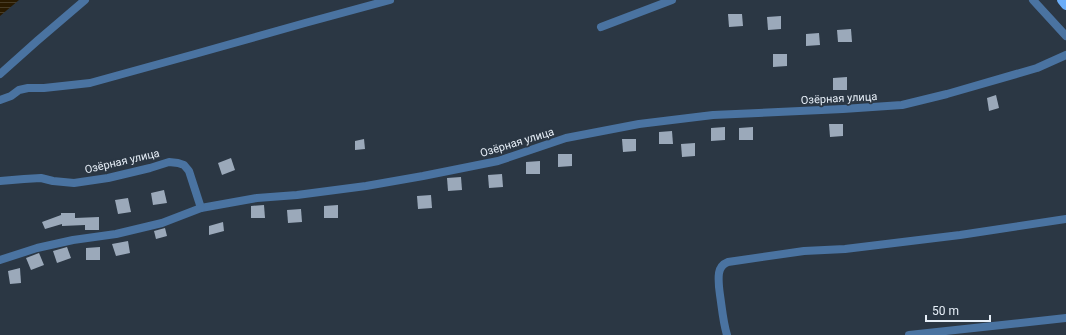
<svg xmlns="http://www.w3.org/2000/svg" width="1066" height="335" font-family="Roboto,sans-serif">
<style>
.water{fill:url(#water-rules)}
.building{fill:#9ba9ba}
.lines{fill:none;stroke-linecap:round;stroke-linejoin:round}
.street{stroke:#4a73a1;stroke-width:8}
.primary{stroke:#6baef9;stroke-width:10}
.labels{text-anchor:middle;stroke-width:4;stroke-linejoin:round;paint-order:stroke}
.street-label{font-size:11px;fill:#e7eff8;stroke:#2b3744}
</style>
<defs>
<pattern id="water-rules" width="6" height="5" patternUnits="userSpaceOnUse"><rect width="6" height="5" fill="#291a00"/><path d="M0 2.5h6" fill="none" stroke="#483c26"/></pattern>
</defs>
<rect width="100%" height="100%" fill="#2b3744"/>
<polygon class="water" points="0,0 19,0 0,16"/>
<g class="building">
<polygon points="728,14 742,14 743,26 729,27"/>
<polygon points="781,16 781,29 768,30 767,17"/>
<polygon points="851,29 852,42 838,42 837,30"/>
<polygon points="819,33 820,45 806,46 806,34"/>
<polygon points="773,54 787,54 787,66 773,67"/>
<polygon points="847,77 847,90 833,90 833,78"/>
<polygon points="996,95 999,108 989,111 987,98"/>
<polygon points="829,124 843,124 843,136 830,137"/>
<polygon points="725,127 725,140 711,141 711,128"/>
<polygon points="753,127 753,140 739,140 739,128"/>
<polygon points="672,131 673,144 659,144 659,132"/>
<polygon points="364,139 365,149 355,150 355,141"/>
<polygon points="622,139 636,139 636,151 623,152"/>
<polygon points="695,143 695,156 682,157 681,144"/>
<polygon points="558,154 572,154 572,166 558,167"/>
<polygon points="231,158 235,170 222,175 218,163"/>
<polygon points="540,161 540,174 526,174 526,162"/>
<polygon points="502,174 503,187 489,188 488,175"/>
<polygon points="461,177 462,190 448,191 447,178"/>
<polygon points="164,190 167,203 153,205 151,193"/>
<polygon points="431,195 432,208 418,209 417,196"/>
<polygon points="128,198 131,212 118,214 115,200"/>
<polygon points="264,205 265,218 251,218 251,206"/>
<polygon points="338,205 338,218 324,218 324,206"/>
<polygon points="301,209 302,222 288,223 287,210"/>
<polygon points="61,213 75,213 75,218 99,217 99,230 85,230 85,225 62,226 62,224 45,229 42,222 61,215"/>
<polygon points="223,222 224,231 209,235 209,226"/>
<polygon points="165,228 167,236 156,239 154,231"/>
<polygon points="128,241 130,253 116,256 112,244"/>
<polygon points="67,247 71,258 57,263 53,251"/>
<polygon points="100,247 100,260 86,260 86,248"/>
<polygon points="39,253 44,265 31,270 26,258"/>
<polygon points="20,268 21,283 10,284 8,271"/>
</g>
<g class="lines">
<g class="street">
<polyline points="1033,0 1066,36"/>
<polyline points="601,27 672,0"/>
<polyline points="0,74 37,41 85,0"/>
<polyline points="0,100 11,96 19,90 28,88 44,88 90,83 195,54 305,23 390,0"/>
<polyline points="0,181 24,179 41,178 53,181 74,183 108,178 150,168 169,162 178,163 184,165 189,171 201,208 257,198 297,195 366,186 423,176 498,161 566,138 639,124 713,115 843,109 902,105 947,94 1037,68 1066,55"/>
<polyline points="0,260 37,248 73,240 116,234 162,223 201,208"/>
<path d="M 727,335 C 723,322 722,308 720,295 C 719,288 718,280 719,273 C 720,267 723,264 728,262 L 804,251 L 845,249 L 960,235 L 1066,219"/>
<polyline points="909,335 1066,318"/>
</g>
<polyline class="primary" points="1062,0 1066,5"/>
</g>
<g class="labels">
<g class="street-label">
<text transform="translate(839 98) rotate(-3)" y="4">Озёрная улица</text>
<text transform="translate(517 142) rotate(-17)" y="4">Озёрная улица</text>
<text transform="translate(122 161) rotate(-13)" y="4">Озёрная улица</text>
</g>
</g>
<path d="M926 315v6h64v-6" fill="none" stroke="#e7eff8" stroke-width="2"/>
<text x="932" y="315" font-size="12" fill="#e7eff8" stroke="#2b3744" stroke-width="3" paint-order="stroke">50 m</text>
</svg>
